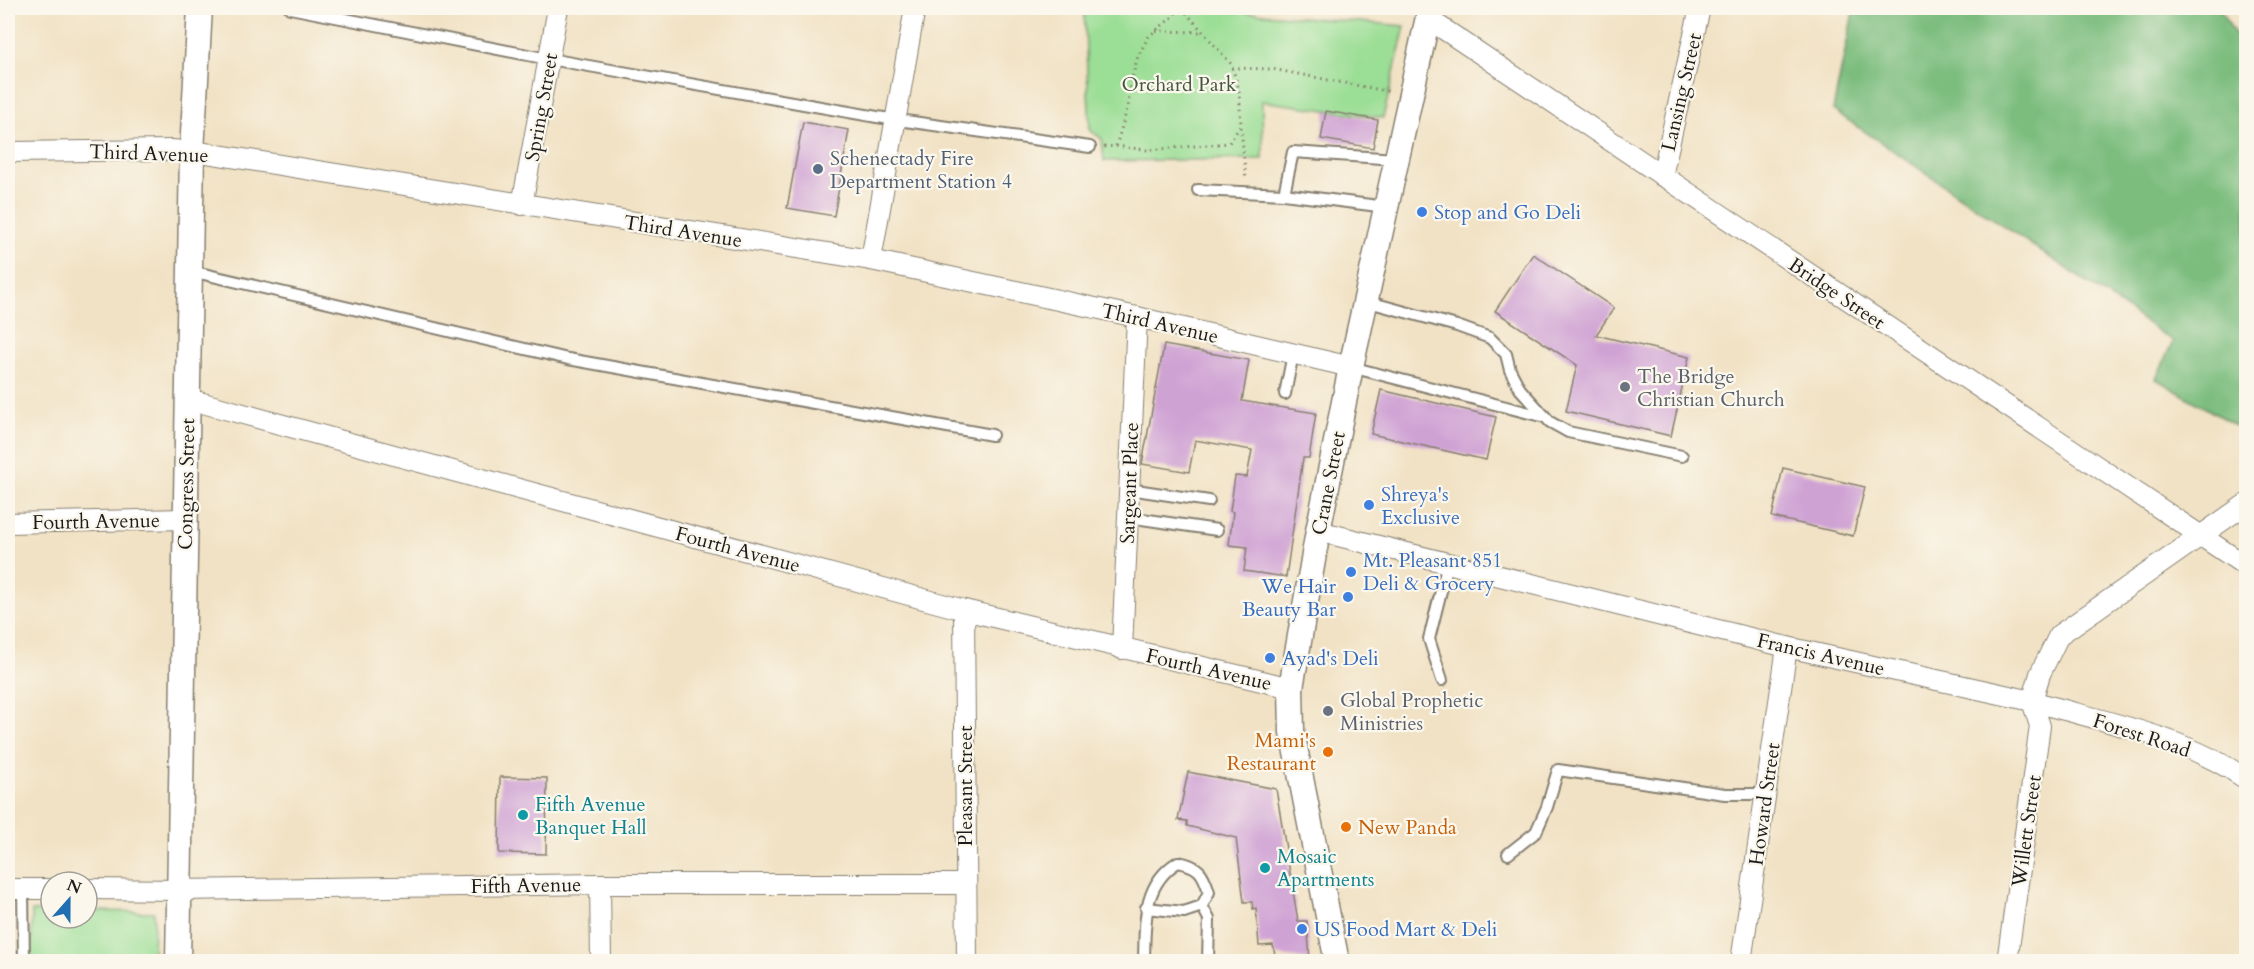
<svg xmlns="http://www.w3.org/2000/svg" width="2254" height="969" font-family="Cardo,serif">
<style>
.green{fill:#9bde95;stroke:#5c7d58;stroke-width:1.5}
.forest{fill:#7cbd7e;stroke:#4c6c4d;stroke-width:1.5}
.building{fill:#cfa2d4}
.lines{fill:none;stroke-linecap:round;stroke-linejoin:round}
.service-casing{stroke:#867f70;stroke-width:14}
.minor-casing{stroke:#867f70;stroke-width:22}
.tertiary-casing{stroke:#867f70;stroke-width:27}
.path{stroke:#867f70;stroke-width:3;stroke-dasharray:1.5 4.5;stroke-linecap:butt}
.service{stroke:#fff;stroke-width:10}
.minor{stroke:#fff;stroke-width:20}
.tertiary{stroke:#fff;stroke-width:24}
.service-dot{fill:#5c6f8a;stroke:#fbf7ec;stroke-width:2}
.shop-dot{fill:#3f7fe0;stroke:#fbf7ec;stroke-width:2}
.worship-dot{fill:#6b7280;stroke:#fbf7ec;stroke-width:2}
.food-dot{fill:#e8710a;stroke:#fbf7ec;stroke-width:2}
.culture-dot{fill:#0f9aa8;stroke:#fbf7ec;stroke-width:2}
.labels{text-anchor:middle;stroke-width:4.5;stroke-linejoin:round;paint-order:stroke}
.park-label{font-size:20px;fill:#425640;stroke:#fbf7ec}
.street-label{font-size:20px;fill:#1c1c1c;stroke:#fbf7ec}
.service-label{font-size:20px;fill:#4e5e75;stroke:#fbf7ec;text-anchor:start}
.shop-label{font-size:20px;fill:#366cbe;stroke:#fbf7ec;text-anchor:start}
.worship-label{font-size:20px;fill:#5b616d;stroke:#fbf7ec;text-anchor:start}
.food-label{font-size:20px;fill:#c56008;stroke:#fbf7ec;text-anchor:end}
.culture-label{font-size:20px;fill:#0d838f;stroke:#fbf7ec;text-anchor:start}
</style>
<rect width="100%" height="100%" fill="#fbf7ec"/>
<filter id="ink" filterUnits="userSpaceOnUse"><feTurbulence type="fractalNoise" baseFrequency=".0167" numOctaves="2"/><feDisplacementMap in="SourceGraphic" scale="12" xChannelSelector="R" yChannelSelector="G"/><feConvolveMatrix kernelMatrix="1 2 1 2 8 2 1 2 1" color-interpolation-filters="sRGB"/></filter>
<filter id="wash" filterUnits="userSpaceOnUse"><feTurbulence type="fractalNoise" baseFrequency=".008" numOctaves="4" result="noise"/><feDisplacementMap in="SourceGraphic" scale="24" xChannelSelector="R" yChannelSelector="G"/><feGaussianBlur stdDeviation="1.35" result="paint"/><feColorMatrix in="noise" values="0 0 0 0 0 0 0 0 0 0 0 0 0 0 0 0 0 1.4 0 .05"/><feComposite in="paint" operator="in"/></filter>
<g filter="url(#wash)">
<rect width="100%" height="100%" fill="#f1e2c5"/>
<g class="green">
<polygon points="1084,8 1195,8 1405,26 1383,118 1262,101 1263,159 1104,161 1102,139 1090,130"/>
<polygon points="32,911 51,911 51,918 87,918 87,911 154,912 153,961 31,961"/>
</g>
<polygon class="forest" points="1854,8 2219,8 2246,52 2246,432 2156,379 2173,341 1833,110"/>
<g id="blocks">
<g class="building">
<polygon points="1326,111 1378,120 1373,148 1321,139"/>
<polygon points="803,122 849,130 834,216 787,208"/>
<polygon points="1533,254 1614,308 1596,335 1689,357 1671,436 1566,411 1577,365 1495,311"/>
<polygon points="1164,345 1249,360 1242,401 1316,413 1309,458 1303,458 1286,577 1244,571 1247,547 1229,545 1233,512 1230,511 1235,476 1247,477 1252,450 1195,440 1189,472 1142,464"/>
<polygon points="1381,390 1496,417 1486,460 1371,434"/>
<polygon points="1783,468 1865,487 1853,536 1772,517"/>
<polygon points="1188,772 1276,789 1298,921 1307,921 1310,960 1275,955 1273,945 1259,946 1256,908 1253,909 1252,902 1244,902 1236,838 1187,826 1187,821 1178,820"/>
<polygon points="500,777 547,778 546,854 499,853"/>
</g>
</g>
</g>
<g filter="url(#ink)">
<use href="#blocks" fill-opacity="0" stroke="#867f70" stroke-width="1.5"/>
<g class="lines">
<defs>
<g id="service">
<polyline points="290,8 538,57 877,117 1090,147"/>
<polyline points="1198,190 1284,194"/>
<polyline points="1386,207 1284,194 1293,152 1396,159"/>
<polyline points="191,271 568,359 992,435"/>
<polyline points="1365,301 1457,326 1490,338 1506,354 1510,370 1520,389 1550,422 1568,432 1682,456"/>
<polyline points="1351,367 1545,417"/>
<polyline points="1285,394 1293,354"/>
<polyline points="1129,489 1209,501"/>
<polyline points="1128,517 1217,530"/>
<polyline points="1442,680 1429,639 1448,563"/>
<polyline points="1508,854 1536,832 1547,807 1558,770 1725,794 1765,794"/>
<polyline points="23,889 24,962"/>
<polyline points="1202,906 1209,919 1208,962"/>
<path d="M 1144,962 C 1145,924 1142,884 1178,862 C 1199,866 1203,872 1209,892 L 1202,906 L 1184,912 L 1146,908"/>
</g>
<g id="minor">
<polyline points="1427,18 2246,566"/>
<polyline points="8,152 172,150 206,153 871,260 1137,317 1351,367"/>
<polyline points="1662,176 1700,8"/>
<polyline points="522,205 558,8"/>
<polyline points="871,260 915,8"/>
<polyline points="188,399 964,610 1291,688"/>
<polyline points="8,523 185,519"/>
<polyline points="1318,531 1787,647 2032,701 2040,674 2059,635 2246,504"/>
<polyline points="964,610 967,962"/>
<polyline points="1122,649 1137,317"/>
<path d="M 2032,701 C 2104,722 2184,736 2246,779"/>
<polyline points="600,884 601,962"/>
<polyline points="8,889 51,889"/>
<polyline points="87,889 179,890 600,884 966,884"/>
<polyline points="1741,962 1787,647"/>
<polyline points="2007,962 2040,726 2032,701"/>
</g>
<g id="tertiary">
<polyline points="178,962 192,152 200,8"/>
<polyline points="1337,962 1292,732 1291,688 1318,531 1351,367 1430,8"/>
</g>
</defs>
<use href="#service" class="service-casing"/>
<use href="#minor" class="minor-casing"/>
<use href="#tertiary" class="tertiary-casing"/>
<g class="path">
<polyline points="1156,31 1201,32"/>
<polyline points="1232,68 1272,69 1391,92"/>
<polyline points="1241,127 1246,180"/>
<polyline points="1116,146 1148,150 1229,143 1241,125 1239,89 1231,64 1182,8"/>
<polyline points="1104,147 1116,146 1128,106 1130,85 1138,56 1149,36 1174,16 1178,8"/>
</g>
<use href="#service" class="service"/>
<use href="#minor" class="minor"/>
<use href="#tertiary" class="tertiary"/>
</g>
</g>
<circle class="service-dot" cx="818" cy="169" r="6"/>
<g class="shop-dot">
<circle cx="1422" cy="212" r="6"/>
<circle cx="1369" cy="505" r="6"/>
<circle cx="1351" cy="572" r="6"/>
<circle cx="1348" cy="597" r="6"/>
<circle cx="1270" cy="658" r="6"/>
<circle cx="1302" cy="929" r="6"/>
</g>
<g class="worship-dot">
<circle cx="1625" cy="387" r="6"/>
<circle cx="1328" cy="711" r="6"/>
</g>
<g class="food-dot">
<circle cx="1328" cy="752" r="6"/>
<circle cx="1346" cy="827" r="6"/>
</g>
<g class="culture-dot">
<circle cx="523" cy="815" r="6"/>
<circle cx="1265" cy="868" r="6"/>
</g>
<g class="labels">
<g class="park-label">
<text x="1179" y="91">Orchard Park</text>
</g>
<g class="street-label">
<text transform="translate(1681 92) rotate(-77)" y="7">Lansing Street</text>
<text transform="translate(541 107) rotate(-80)" y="7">Spring Street</text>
<text transform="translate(149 153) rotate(2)" y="7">Third Avenue</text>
<text transform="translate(683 231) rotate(9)" y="7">Third Avenue</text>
<text transform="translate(1837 293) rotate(34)" y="7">Bridge Street</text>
<text transform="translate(1160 323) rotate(13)" y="7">Third Avenue</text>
<text transform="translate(1129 483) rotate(-88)" y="7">Sargeant Place</text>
<text transform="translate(1328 483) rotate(-79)" y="7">Crane Street</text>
<text transform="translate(186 484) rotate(-89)" y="7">Congress Street</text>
<text transform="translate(96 521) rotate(-1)" y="7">Fourth Avenue</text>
<text transform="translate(738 549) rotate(15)" y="7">Fourth Avenue</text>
<text transform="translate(1821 654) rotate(13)" y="7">Francis Avenue</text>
<text transform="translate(1209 669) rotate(13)" y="7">Fourth Avenue</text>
<text transform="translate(2142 735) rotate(18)" y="7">Forest Road</text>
<text transform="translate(965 786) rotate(-90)" y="7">Pleasant Street</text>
<text transform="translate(1764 804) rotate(-82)" y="7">Howard Street</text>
<text transform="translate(2026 831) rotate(-82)" y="7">Willett Street</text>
<text transform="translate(526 885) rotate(-1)" y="7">Fifth Avenue</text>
</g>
<g class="service-label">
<text x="830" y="165">Schenectady Fire<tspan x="830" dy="23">Department Station 4</tspan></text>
</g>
<g class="shop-label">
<text x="1434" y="219">Stop and Go Deli</text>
<text x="1381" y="501">Shreya's<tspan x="1381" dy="23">Exclusive</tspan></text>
<text x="1363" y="567">Mt. Pleasant 851<tspan x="1363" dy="23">Deli &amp; Grocery</tspan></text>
<text x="1336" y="593" text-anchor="end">We Hair<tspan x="1336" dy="23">Beauty Bar</tspan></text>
<text x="1282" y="665">Ayad's Deli</text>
<text x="1314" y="936">US Food Mart &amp; Deli</text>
</g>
<g class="worship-label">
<text x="1637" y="383">The Bridge<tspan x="1637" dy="23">Christian Church</tspan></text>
<text x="1340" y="707">Global Prophetic<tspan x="1340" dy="23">Ministries</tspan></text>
</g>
<g class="food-label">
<text x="1316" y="747">Mami's<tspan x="1316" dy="23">Restaurant</tspan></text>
<text x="1358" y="834" text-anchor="start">New Panda</text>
</g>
<g class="culture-label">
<text x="535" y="811">Fifth Avenue<tspan x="535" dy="23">Banquet Hall</tspan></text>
<text x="1277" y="863">Mosaic<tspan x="1277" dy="23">Apartments</tspan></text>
</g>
</g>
<rect width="2254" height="969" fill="none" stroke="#fbf7ec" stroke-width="30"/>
<g transform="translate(69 900) rotate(21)"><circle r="28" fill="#fbf7ec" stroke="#a29f99" stroke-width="1.5"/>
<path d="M0-4.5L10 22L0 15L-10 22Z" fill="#1f6fb2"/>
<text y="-9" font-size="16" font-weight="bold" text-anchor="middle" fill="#1c1c1c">N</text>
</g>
</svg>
